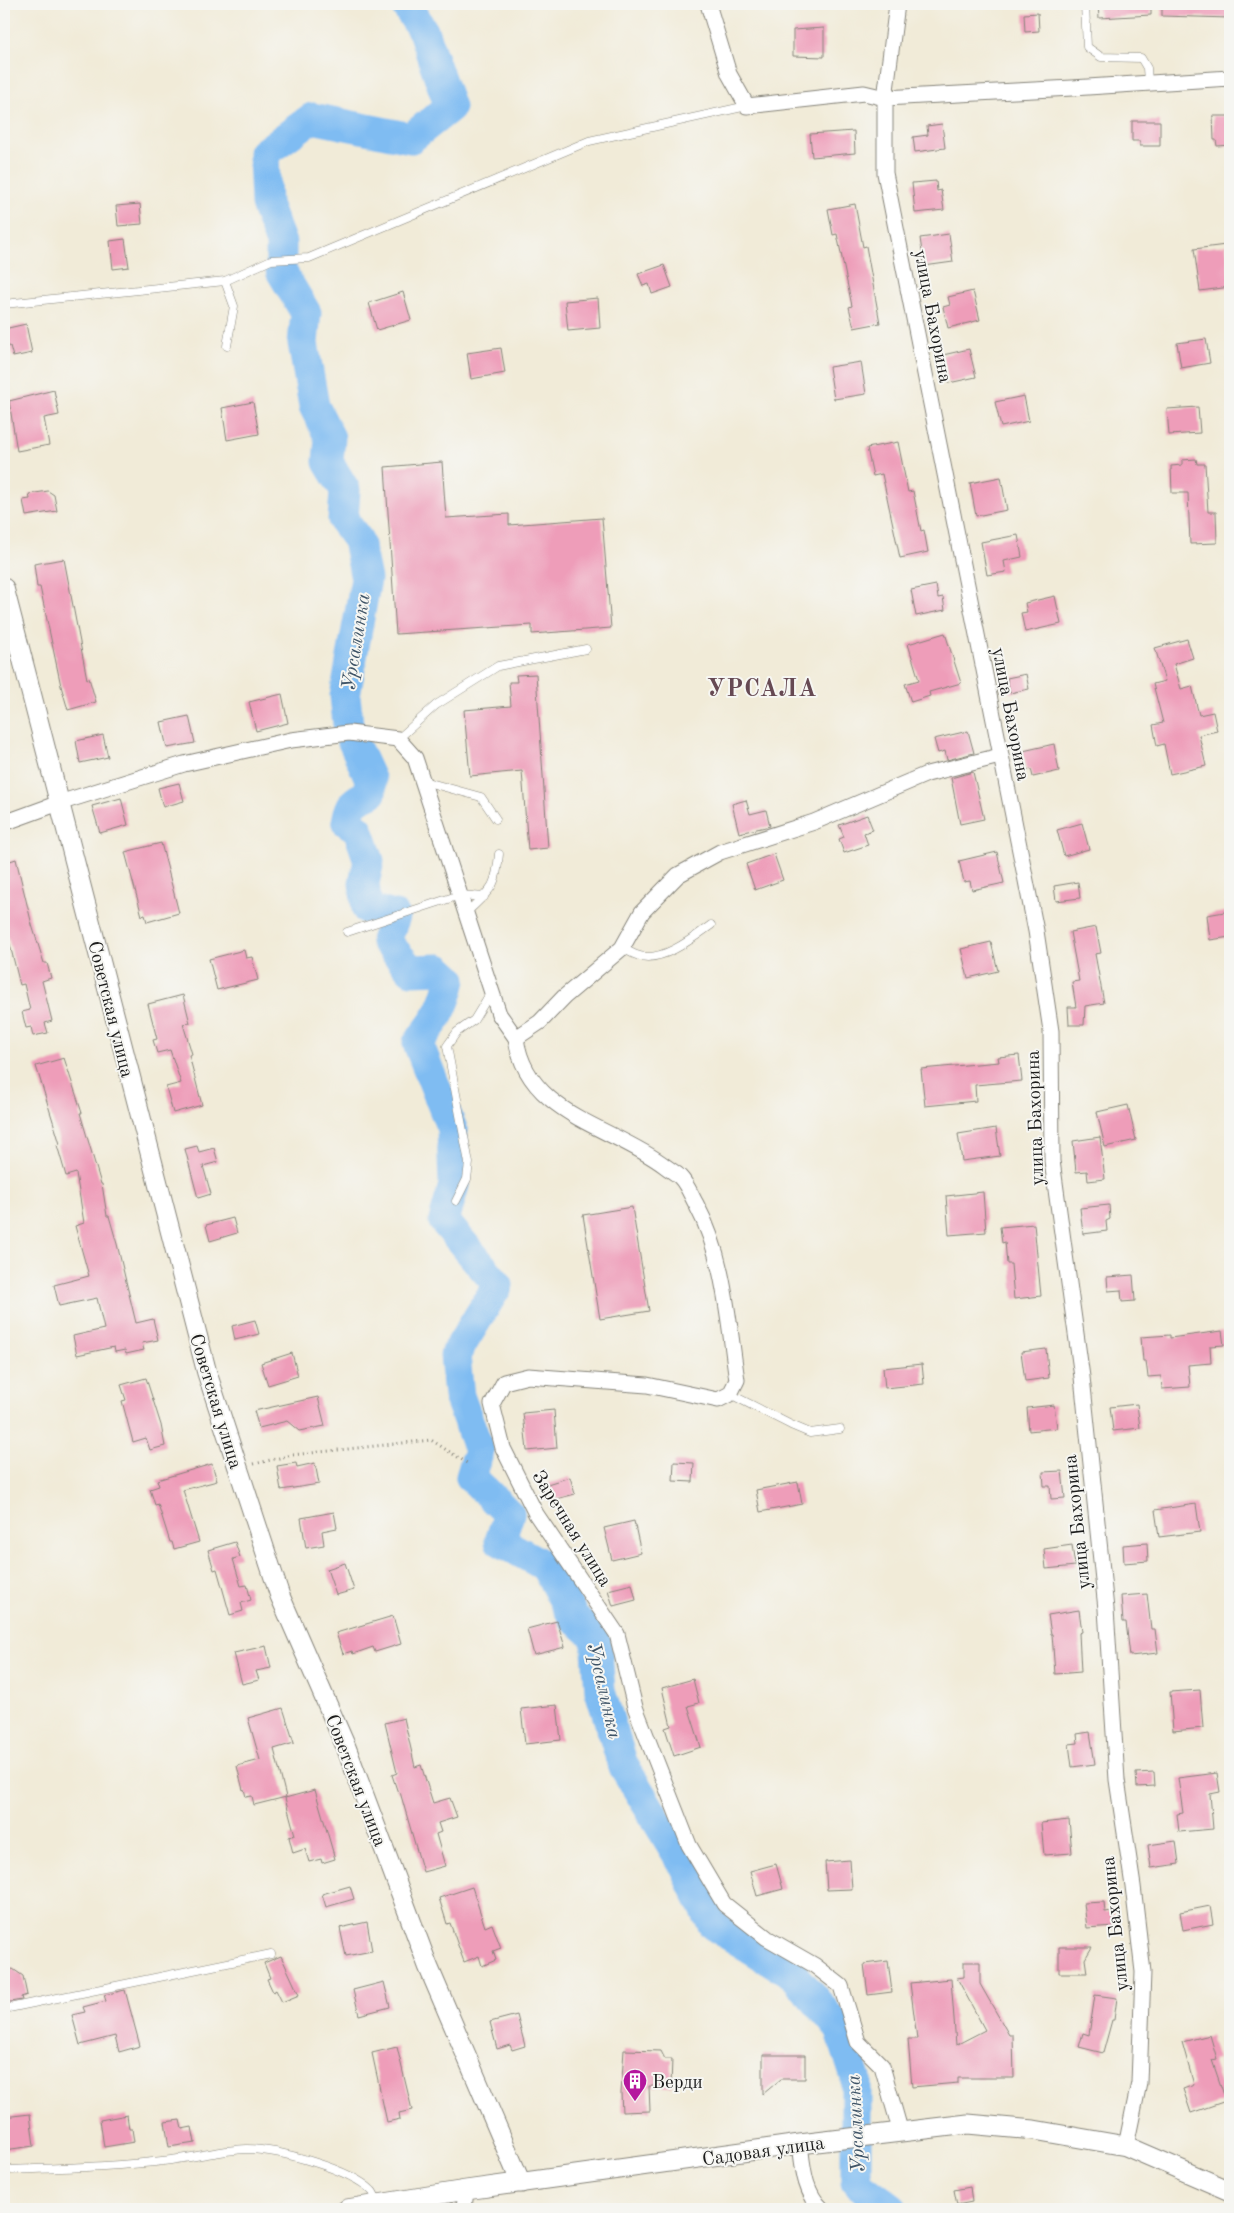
<svg xmlns="http://www.w3.org/2000/svg" width="1234" height="2213" font-family="'Old Standard TT',serif">
<style>
.lines{fill:none;stroke-linecap:round;stroke-linejoin:round}
.river{stroke:#7fbcf2;stroke-width:31}
.building{fill:#ee9db9}
.service-casing{stroke:#86847a;stroke-width:9}
.minor-casing{stroke:#86847a;stroke-width:17}
.tertiary-casing{stroke:#86847a;stroke-width:21}
.path{stroke:#86847a;stroke-width:3;stroke-dasharray:1 4;stroke-linecap:butt}
.service{stroke:#fff;stroke-width:8}
.minor{stroke:#fff;stroke-width:15}
.tertiary{stroke:#fff;stroke-width:19}
.labels{text-anchor:middle;stroke-width:4;stroke-linejoin:round;paint-order:stroke}
.street-label{font-size:19px;fill:#1c1c1c;stroke:#f6f6f2}
.poi-label{font-size:19px;fill:#1c1c1c;stroke:#f6f6f2;text-anchor:start}
.water-label{font-size:20px;font-style:italic;fill:#3f5467;stroke:#f6f6f2}
.district-label{font-size:24px;font-weight:bold;letter-spacing:1px;fill:#664953;stroke:#f6f6f2}
</style>
<rect width="100%" height="100%" fill="#f6f6f2"/>
<filter id="ink" filterUnits="userSpaceOnUse"><feTurbulence type="fractalNoise" baseFrequency=".02" numOctaves="2"/><feDisplacementMap in="SourceGraphic" scale="10" xChannelSelector="R" yChannelSelector="G"/><feConvolveMatrix kernelMatrix="1 2 1 2 8 2 1 2 1" color-interpolation-filters="sRGB"/></filter>
<filter id="wash" filterUnits="userSpaceOnUse"><feTurbulence type="fractalNoise" baseFrequency=".0096" numOctaves="4" result="noise"/><feDisplacementMap in="SourceGraphic" scale="20" xChannelSelector="R" yChannelSelector="G"/><feGaussianBlur stdDeviation="1.12" result="paint"/><feColorMatrix in="noise" values="0 0 0 0 0 0 0 0 0 0 0 0 0 0 0 0 0 1.4 0 .05"/><feComposite in="paint" operator="in"/></filter>
<g filter="url(#wash)">
<rect width="100%" height="100%" fill="#f1ebd8"/>
<g class="lines">
<path class="river" d="M 405,4 L 423,31 L 450,107 L 411,138 L 312,118 L 264,153 L 266,204 L 281,243 L 281,271 L 306,313 L 303,343 L 314,406 L 330,438 L 328,462 L 345,490 L 343,520 L 358,540 L 366,579 L 345,696 L 349,733 L 371,781 L 371,793 C 354,800 350,803 347,822 L 358,829 L 369,861 L 364,883 L 367,909 L 395,916 L 386,941 L 411,970 L 439,969 L 451,980 C 444,1010 437,1019 418,1043 L 452,1129 L 454,1185 L 444,1221 L 498,1285 L 455,1355 L 459,1396 L 479,1450 L 471,1477 L 509,1514 L 500,1541 L 545,1566 L 574,1618 L 596,1637 L 600,1691 L 623,1765 L 685,1867 L 713,1925 L 794,1975 L 840,2029 L 856,2078 L 856,2182 L 892,2209"/>
</g>
<g id="blocks">
<g class="building">
<polygon points="1098,4 1151,4 1151,15 1099,18"/>
<polygon points="1162,4 1230,4 1230,18 1162,16"/>
<polygon points="1038,13 1039,31 1025,32 1024,14"/>
<polygon points="824,28 824,57 793,56 793,30"/>
<polygon points="1213,116 1230,116 1230,145 1217,146 1216,140 1214,140"/>
<polygon points="1132,121 1160,121 1160,146 1140,146 1140,141 1132,141"/>
<polygon points="942,124 945,148 915,152 913,137 928,135 927,126"/>
<polygon points="854,131 855,153 812,157 810,134"/>
<polygon points="936,181 937,191 941,190 944,210 915,213 912,183"/>
<polygon points="140,204 142,224 118,226 116,206"/>
<polygon points="855,204 863,247 866,246 880,323 854,328 849,307 852,306 837,234 833,235 828,209"/>
<polygon points="949,234 953,262 924,266 920,238"/>
<polygon points="125,239 129,267 113,269 110,241"/>
<polygon points="1226,245 1230,287 1200,291 1194,249"/>
<polygon points="664,265 672,287 652,294 649,284 643,286 638,274"/>
<polygon points="973,291 980,320 948,328 943,307 950,305 948,297"/>
<polygon points="403,292 411,320 377,330 369,303"/>
<polygon points="598,298 600,328 568,331 565,301"/>
<polygon points="26,324 32,353 13,357 10,346 4,347 4,329"/>
<polygon points="1206,339 1210,363 1181,368 1177,343"/>
<polygon points="501,348 505,373 471,379 467,353"/>
<polygon points="969,349 976,377 949,383 943,355"/>
<polygon points="861,362 866,394 834,399 829,367"/>
<polygon points="54,390 59,415 44,418 49,445 17,451 9,401"/>
<polygon points="1024,396 1029,421 1001,427 995,402"/>
<polygon points="253,402 259,434 227,440 222,408"/>
<polygon points="1198,407 1200,433 1169,435 1167,409"/>
<polygon points="898,442 908,492 913,491 921,531 924,530 928,552 900,558 882,474 873,476 867,448"/>
<polygon points="1196,459 1197,464 1205,464 1208,512 1216,512 1217,543 1190,544 1188,493 1172,493 1171,466 1182,465 1182,460"/>
<polygon points="442,462 446,518 509,514 509,525 602,518 611,628 532,634 532,625 396,634 385,467"/>
<polygon points="1001,477 1007,510 976,516 970,483"/>
<polygon points="48,491 54,495 57,511 26,516 23,500 30,499 29,494"/>
<polygon points="1018,535 1022,557 1004,561 1006,572 987,575 981,542"/>
<polygon points="64,559 87,679 89,678 96,702 68,710 61,686 40,587 37,587 34,564"/>
<polygon points="936,585 938,598 943,597 945,610 916,616 911,590"/>
<polygon points="1055,596 1061,624 1025,632 1021,613 1027,612 1025,603"/>
<polygon points="945,633 961,683 929,692 930,696 911,702 905,684 919,680 908,644"/>
<polygon points="1187,639 1193,658 1174,664 1181,689 1192,686 1199,715 1213,712 1217,731 1199,735 1206,766 1170,774 1164,744 1157,746 1153,725 1163,723 1153,684 1165,681 1155,648"/>
<polygon points="536,674 548,848 528,850 522,771 470,776 464,710 511,706 509,682 517,682 516,675"/>
<polygon points="1026,674 1029,689 1010,693 1007,678"/>
<polygon points="282,694 288,723 256,731 249,702"/>
<polygon points="189,716 195,743 167,748 161,722"/>
<polygon points="968,731 974,753 947,760 945,751 938,753 934,739"/>
<polygon points="103,735 108,757 80,763 76,741"/>
<polygon points="1054,744 1059,771 1033,777 1031,769 1027,770 1023,751"/>
<polygon points="973,772 984,819 960,824 951,778"/>
<polygon points="179,783 184,801 163,807 158,788"/>
<polygon points="121,798 128,825 100,833 92,806"/>
<polygon points="746,800 750,814 766,810 770,826 739,833 732,804"/>
<polygon points="867,815 873,830 864,833 868,845 844,853 839,839 844,837 839,825"/>
<polygon points="1082,823 1089,849 1064,856 1057,830"/>
<polygon points="161,843 179,913 147,922 145,915 142,916 125,852"/>
<polygon points="997,852 1004,883 972,890 970,881 964,882 959,861"/>
<polygon points="774,854 783,880 755,890 746,864"/>
<polygon points="16,859 32,925 44,963 47,963 51,978 42,981 52,1021 45,1023 48,1033 33,1036 31,1027 26,1028 22,1012 30,1010 24,984 20,985 4,921 4,863"/>
<polygon points="1078,882 1080,898 1056,901 1054,886"/>
<polygon points="1230,911 1230,937 1210,940 1207,915"/>
<polygon points="1096,927 1101,953 1095,954 1104,1003 1085,1006 1084,1025 1069,1025 1068,1007 1076,1007 1072,982 1079,981 1070,932"/>
<polygon points="991,942 998,971 968,978 961,949"/>
<polygon points="244,950 246,958 252,957 258,980 217,990 209,959"/>
<polygon points="183,995 190,1023 183,1024 192,1054 189,1055 202,1105 173,1113 166,1087 181,1083 170,1050 157,1053 153,1040 157,1039 148,1004"/>
<polygon points="1019,1055 1022,1081 975,1085 976,1101 925,1106 921,1069 999,1062 998,1057"/>
<polygon points="64,1058 82,1113 80,1113 101,1184 102,1184 107,1216 109,1216 117,1244 136,1323 153,1319 158,1340 142,1343 144,1350 126,1354 125,1350 115,1352 114,1347 77,1355 73,1336 104,1329 97,1298 59,1306 54,1285 89,1276 75,1226 84,1223 76,1173 66,1176 57,1145 60,1144 36,1066"/>
<polygon points="1128,1105 1136,1140 1105,1147 1097,1112"/>
<polygon points="996,1128 1000,1156 962,1161 958,1134"/>
<polygon points="1100,1137 1105,1179 1088,1181 1087,1171 1076,1172 1073,1141"/>
<polygon points="197,1146 199,1152 214,1148 218,1162 203,1166 211,1194 198,1198 185,1149"/>
<polygon points="983,1192 986,1232 949,1235 946,1196"/>
<polygon points="1109,1205 1110,1219 1106,1221 1107,1231 1083,1234 1080,1208"/>
<polygon points="632,1207 649,1311 600,1319 583,1215"/>
<polygon points="233,1218 237,1233 210,1241 206,1225"/>
<polygon points="1034,1224 1041,1296 1014,1299 1011,1264 1007,1264 1005,1242 1002,1243 1000,1227"/>
<polygon points="1133,1275 1135,1301 1122,1302 1121,1290 1108,1291 1107,1277"/>
<polygon points="255,1320 259,1334 235,1340 232,1326"/>
<polygon points="1222,1331 1224,1345 1210,1346 1211,1363 1188,1365 1190,1387 1162,1389 1161,1376 1148,1377 1146,1361 1143,1361 1141,1337 1170,1335 1170,1338"/>
<polygon points="1046,1349 1049,1378 1025,1381 1021,1352"/>
<polygon points="292,1353 298,1376 268,1385 261,1363"/>
<polygon points="922,1364 924,1384 885,1388 883,1368"/>
<polygon points="146,1378 161,1425 165,1446 150,1450 146,1438 133,1442 122,1401 126,1400 121,1385"/>
<polygon points="318,1397 325,1426 299,1431 287,1421 259,1428 254,1411"/>
<polygon points="1137,1404 1140,1428 1113,1431 1110,1407"/>
<polygon points="1054,1405 1057,1428 1029,1431 1027,1408"/>
<polygon points="554,1410 557,1448 527,1451 523,1413"/>
<polygon points="674,1462 694,1463 693,1482 673,1481"/>
<polygon points="296,1463 297,1467 315,1463 319,1484 281,1490 277,1466"/>
<polygon points="212,1464 217,1481 183,1490 199,1542 174,1549 172,1542 170,1542 158,1504 155,1505 150,1489 159,1486 157,1480"/>
<polygon points="1062,1471 1065,1498 1051,1499 1050,1486 1044,1486 1043,1472"/>
<polygon points="570,1477 575,1494 549,1501 544,1485"/>
<polygon points="798,1482 802,1504 760,1512 756,1490"/>
<polygon points="1196,1504 1200,1532 1159,1537 1155,1510"/>
<polygon points="334,1512 337,1528 322,1531 324,1545 306,1548 301,1518"/>
<polygon points="634,1521 641,1553 612,1560 604,1528"/>
<polygon points="235,1542 240,1557 233,1559 241,1586 247,1585 251,1600 241,1603 243,1611 230,1615 217,1569 214,1570 208,1550"/>
<polygon points="1147,1543 1148,1561 1124,1563 1123,1545"/>
<polygon points="1072,1545 1075,1566 1046,1569 1044,1549"/>
<polygon points="345,1563 354,1590 336,1595 327,1569"/>
<polygon points="632,1584 636,1600 613,1606 608,1590"/>
<polygon points="1147,1594 1151,1629 1155,1629 1158,1653 1130,1656 1126,1622 1123,1622 1121,1596"/>
<polygon points="1079,1610 1082,1632 1079,1633 1081,1672 1055,1674 1052,1634 1051,1634 1048,1615"/>
<polygon points="393,1616 401,1644 375,1652 373,1647 353,1654 352,1651 343,1654 336,1633"/>
<polygon points="557,1621 565,1647 534,1655 527,1629"/>
<polygon points="266,1646 271,1668 256,1671 259,1680 242,1684 234,1653"/>
<polygon points="693,1679 699,1703 688,1706 701,1747 674,1756 665,1728 671,1726 662,1688"/>
<polygon points="1200,1690 1203,1728 1173,1731 1170,1692"/>
<polygon points="557,1705 561,1740 525,1744 521,1709"/>
<polygon points="283,1708 294,1743 274,1749 286,1797 254,1805 252,1796 246,1797 244,1789 243,1790 237,1766 260,1760 248,1718"/>
<polygon points="404,1718 415,1767 421,1765 433,1803 450,1798 457,1817 438,1823 441,1832 436,1834 445,1866 423,1872 400,1792 398,1793 392,1775 397,1773 385,1723"/>
<polygon points="1090,1732 1095,1764 1072,1767 1069,1744 1078,1743 1077,1734"/>
<polygon points="1154,1772 1155,1786 1137,1787 1136,1773"/>
<polygon points="1217,1773 1220,1792 1210,1794 1213,1829 1179,1832 1177,1814 1183,1813 1178,1778"/>
<polygon points="315,1790 335,1859 322,1863 321,1859 309,1862 305,1849 293,1853 289,1837 295,1835 285,1798"/>
<polygon points="1069,1820 1072,1853 1044,1855 1041,1823"/>
<polygon points="1176,1841 1179,1864 1151,1868 1148,1845"/>
<polygon points="850,1860 852,1889 827,1890 825,1862"/>
<polygon points="776,1864 783,1889 757,1896 750,1871"/>
<polygon points="350,1886 354,1899 326,1907 322,1894"/>
<polygon points="472,1887 485,1927 492,1924 501,1948 493,1951 496,1960 482,1966 479,1956 464,1962 450,1923 447,1924 439,1898"/>
<polygon points="1104,1902 1105,1912 1113,1911 1114,1926 1087,1928 1084,1903"/>
<polygon points="1210,1906 1213,1924 1183,1930 1180,1912"/>
<polygon points="367,1922 372,1951 346,1956 340,1928"/>
<polygon points="1059,1947 1092,1947 1085,1959 1087,1973 1059,1973"/>
<polygon points="281,1956 299,1995 282,2002 276,1990 273,1992 267,1979 270,1978 264,1963"/>
<polygon points="888,1961 892,1992 868,1995 864,1964"/>
<polygon points="964,1962 980,1962 980,1984 1009,2035 1013,2035 1014,2078 958,2078 958,2083 912,2087 908,2039 917,2039 910,1983 951,1979 956,2045 985,2030 957,1978 964,1977"/>
<polygon points="13,1969 23,1976 27,1995 21,1997 22,2000 4,2003 4,1971"/>
<polygon points="384,1982 390,2007 359,2015 353,1990"/>
<polygon points="125,1990 140,2046 119,2052 115,2036 80,2045 72,2015 85,2012 83,2007 106,2001 104,1995"/>
<polygon points="1095,1995 1117,1998 1114,2020 1112,2020 1103,2053 1079,2047 1083,2033 1089,2035"/>
<polygon points="517,2015 525,2046 512,2050 510,2045 497,2049 490,2022"/>
<polygon points="1210,2035 1217,2059 1212,2060 1226,2101 1191,2113 1183,2089 1194,2085 1182,2042"/>
<polygon points="397,2047 412,2110 399,2113 400,2119 387,2122 372,2053"/>
<polygon points="624,2050 661,2051 665,2059 672,2059 671,2087 649,2086 650,2111 622,2112 621,2093"/>
<polygon points="763,2055 805,2055 805,2079 781,2079 763,2094"/>
<polygon points="30,2114 34,2146 4,2150 4,2117"/>
<polygon points="127,2115 129,2129 132,2129 134,2142 104,2147 100,2120"/>
<polygon points="180,2120 182,2129 192,2127 195,2143 169,2147 165,2122"/>
<polygon points="970,2187 972,2202 957,2205 954,2190"/>
</g>
</g>
</g>
<g filter="url(#ink)">
<use href="#blocks" fill-opacity="0" stroke="#86847a" stroke-width="1"/>
<g class="lines">
<defs>
<g id="service">
<polyline points="1085,4 1087,47 1101,57 1141,58 1147,68 1148,82"/>
<polyline points="225,281 234,306 227,346"/>
<polyline points="4,304 225,281 271,260 309,258 589,141 747,106"/>
<polyline points="398,739 436,705 498,666 586,649"/>
<polyline points="423,781 481,797 496,819"/>
<path d="M 466,913 C 491,889 496,889 499,854"/>
<polyline points="347,932 460,895 484,897"/>
<path d="M 622,948 C 627,950 634,955 640,956 C 663,962 693,938 711,925"/>
<polyline points="456,1201 467,1179 469,1163 447,1046 457,1032 474,1020 491,992"/>
<polyline points="730,1394 791,1425 810,1433 840,1429"/>
<polyline points="4,2009 271,1954"/>
<path d="M 4,2170 C 59,2168 116,2167 171,2160 C 196,2157 222,2150 247,2149 C 277,2149 351,2169 372,2191 C 375,2194 376,2200 378,2205"/>
</g>
<g id="minor">
<polyline points="708,4 729,74 747,106 864,93 885,98 897,4"/>
<polyline points="4,823 59,803 184,764 291,740 349,733 398,739 415,758 499,1014 516,1038 540,1022 564,997 622,948 642,912 678,875 720,852 814,822 927,774 1000,756"/>
<path d="M 516,1038 C 526,1115 613,1126 665,1166 C 670,1170 676,1173 680,1177 C 687,1184 691,1195 696,1204 C 725,1258 728,1320 737,1380 L 730,1394 L 718,1400 L 647,1385 L 528,1376 L 504,1382 L 492,1404 L 503,1448 L 536,1514 L 617,1634 L 635,1707 L 689,1845 L 724,1904 L 767,1938 L 814,1965 L 841,1986 L 858,2042 L 882,2066 L 901,2133"/>
<path d="M 800,2144 C 803,2167 804,2192 822,2209"/>
<polyline points="1126,2146 1139,2083 1143,1972 1133,1886 1117,1780 1106,1609 1082,1377 1052,1161 1051,1031 1036,931 885,173 885,98 1072,88 1230,78"/>
<polyline points="464,2209 466,2190"/>
</g>
<g id="tertiary">
<polyline points="4,588 207,1373 280,1596 346,1747 428,1966 521,2183"/>
<polyline points="347,2209 466,2190 800,2144 968,2124 1034,2130 1126,2146 1230,2191"/>
</g>
</defs>
<use href="#service" class="service-casing"/>
<use href="#minor" class="minor-casing"/>
<use href="#tertiary" class="tertiary-casing"/>
<polyline class="path" points="254,1464 292,1455 431,1440 467,1463"/>
<use href="#service" class="service"/>
<use href="#minor" class="minor"/>
<use href="#tertiary" class="tertiary"/>
</g>
</g>
<defs>
<symbol id="building-pin" viewBox="-11 -11 22 30"><path d="M0 17L-7.5 6A9.5 9.5 0 1 1 7.5 6Z" fill="#b5179e" stroke="#f6f6f2"/><path d="M-4-6H4V6H1V3H-1V6H-4ZM-2.5-4.3h1.7v1.8h-1.7ZM.8-4.3h1.7v1.8H.8ZM-2.5-1h1.7V.8h-1.7ZM.8-1h1.7V.8H.8Z" fill="#fff"/></symbol>
</defs>
<g fill-rule="evenodd">
<use href="#building-pin" x="621" y="2067" width="28" height="38"/>
</g>
<g class="labels">
<g class="street-label">
<text transform="translate(934 316) rotate(79)" y="7">улица Бахорина</text>
<text transform="translate(1012 714) rotate(79)" y="7">улица Бахорина</text>
<text transform="translate(112 1009) rotate(76)" y="7">Советская улица</text>
<text transform="translate(1034 1118) rotate(-92)" y="7">улица Бахорина</text>
<text transform="translate(217 1401) rotate(73)" y="7">Советская улица</text>
<text transform="translate(1076 1522) rotate(-96)" y="7">улица Бахорина</text>
<text transform="translate(573 1528) rotate(58)" y="7">Заречная улица</text>
<text transform="translate(357 1780) rotate(69)" y="7">Советская улица</text>
<text transform="translate(1114 1924) rotate(-96)" y="7">улица Бахорина</text>
<text transform="translate(763 2150) rotate(-8)" y="7">Садовая улица</text>
</g>
<g class="poi-label">
<text x="652" y="2088">Верди</text>
</g>
<g class="water-label">
<text transform="translate(355 642) rotate(-81)" y="7">Урсалинка</text>
<text transform="translate(605 1690) rotate(77)" y="7">Урсалинка</text>
<text transform="translate(855 2124) rotate(-93)" y="7">Урсалинка</text>
</g>
<g class="district-label">
<text x="762" y="696">УРСАЛА</text>
</g>
</g>
<rect width="1234" height="2213" fill="none" stroke="#f6f6f2" stroke-width="20"/>
</svg>
